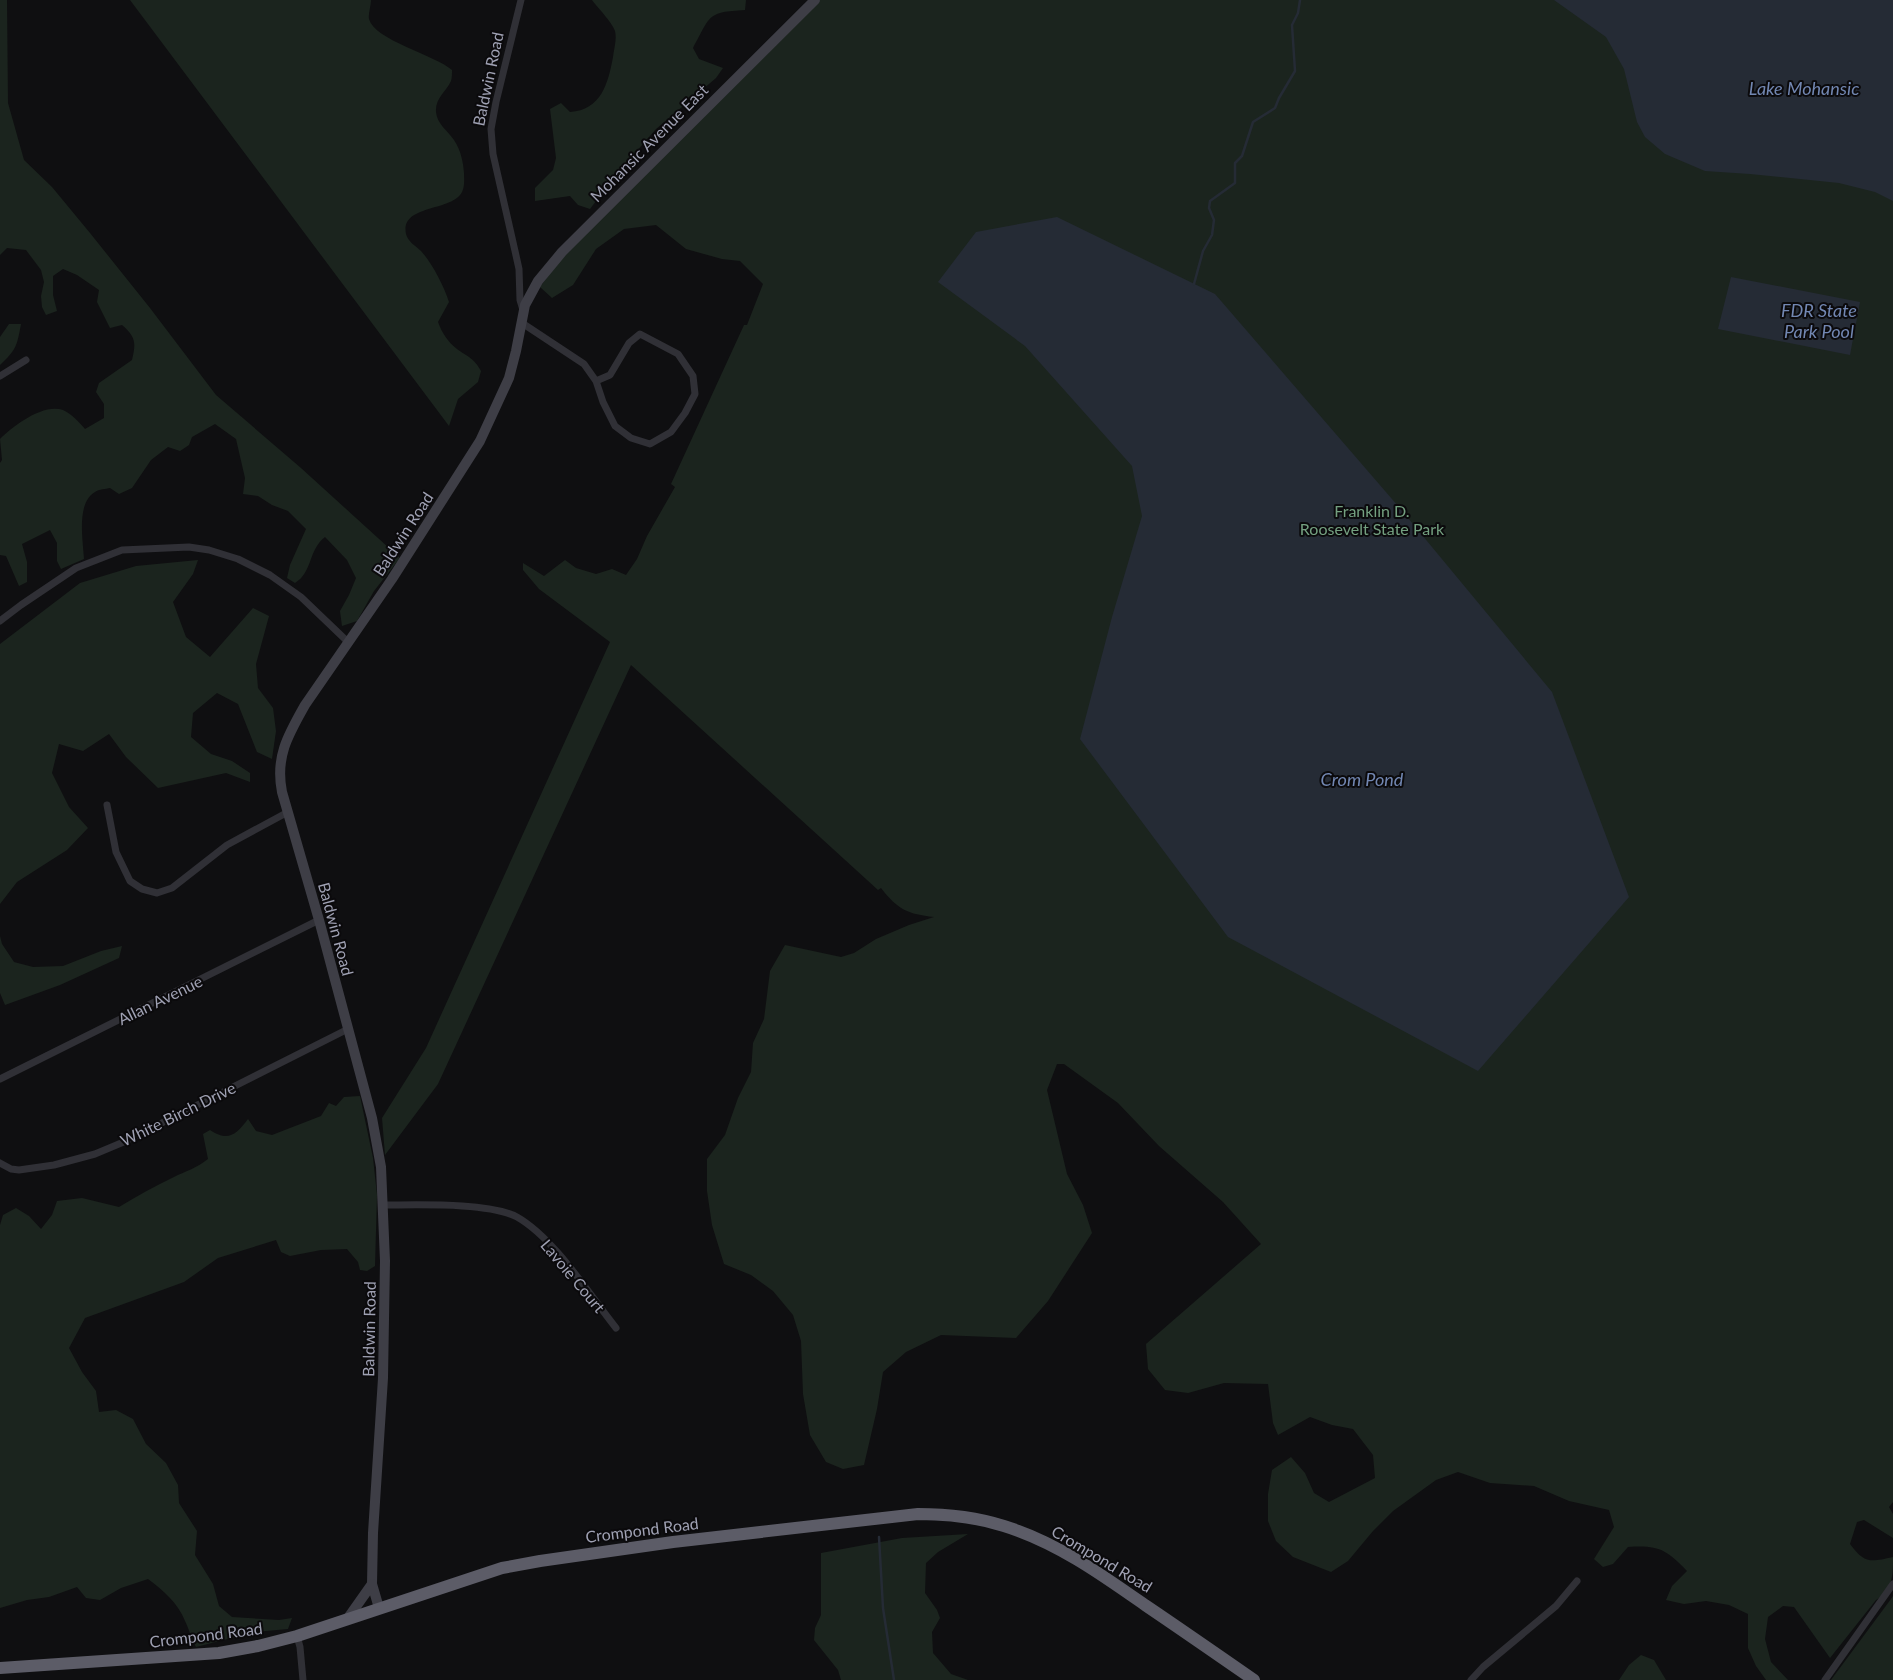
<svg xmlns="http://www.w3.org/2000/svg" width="1893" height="1680" font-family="Lato,sans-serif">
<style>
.green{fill:#1b241e}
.water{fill:#252b35}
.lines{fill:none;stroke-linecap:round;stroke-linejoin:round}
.stream{stroke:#252b35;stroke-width:2.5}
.street{stroke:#303036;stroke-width:7}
.secondary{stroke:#3e3e46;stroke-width:10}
.highway{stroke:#5c5c67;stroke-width:12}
.labels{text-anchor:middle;stroke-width:4;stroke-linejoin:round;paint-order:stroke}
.street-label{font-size:16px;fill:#9fa1b3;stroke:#0b0a0c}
.park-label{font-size:16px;fill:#74a080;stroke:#0b0a0c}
.water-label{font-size:18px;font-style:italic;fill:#7287b2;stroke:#0b0a0c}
</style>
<rect width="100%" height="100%" fill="#0f0f11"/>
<g class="green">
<path d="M 0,0 L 7,0 L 8,103 L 24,160 L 52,187 L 90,233 L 150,308 L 216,395 L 301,468 L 400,558 L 374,591 L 357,621 L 342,626 L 340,611 L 349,595 L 356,578 L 347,560 L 325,537 C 308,550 313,572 295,583 L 287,578 L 290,565 L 306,529 L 288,511 L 272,505 L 258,496 L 243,494 L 245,478 L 236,439 L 215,424 L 192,437 L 189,445 L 180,451 L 168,447 L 151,460 L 132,488 L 119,494 L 110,488 C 106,489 99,489 95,492 C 76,503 83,540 84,559 L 61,569 L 57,561 L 57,543 L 50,530 L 22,544 L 27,562 L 27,582 L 19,586 L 6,556 L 0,555 L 0,463 L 2,460 L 0,439 C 13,426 43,403 63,410 C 72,414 79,422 85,429 L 104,418 L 104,404 L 96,392 L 99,383 L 132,360 C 136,343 136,337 122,325 L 110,328 L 97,302 L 99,290 L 77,275 L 63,269 L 53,276 L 53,295 L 57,311 L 46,315 L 42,307 L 41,296 L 44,282 L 41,270 L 26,250 L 7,248 L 0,255 Z"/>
<path d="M 130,0 L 371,0 C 371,6 368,14 369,19 C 374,40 435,55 452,70 C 452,73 452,78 451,81 C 446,92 435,98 436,112 C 437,124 448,131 454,140 C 461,151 463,161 464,173 C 464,179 465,186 462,192 C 452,212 400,204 406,234 C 408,242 416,246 421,251 C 432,263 444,286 449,302 L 438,322 C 442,333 448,342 457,349 C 468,357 474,358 481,371 L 478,382 L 458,399 L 449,426 Z"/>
<path d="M 592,0 L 746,0 L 745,10 C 706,12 711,16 693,48 L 699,59 L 723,68 L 716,78 L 656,129 L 614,177 L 590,209 L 578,205 L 570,196 L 535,201 L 535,188 L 553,170 L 556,158 L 550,109 L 561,103 L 570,112 C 601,110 608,84 613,57 C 614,49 617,39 615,31 C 612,22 597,7 592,0 Z"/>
<path d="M 820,0 L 1893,0 L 1893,1502 L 1889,1507 L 1893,1514 L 1893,1538 L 1864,1520 L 1857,1522 L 1850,1544 C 1865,1564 1870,1562 1893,1557 C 1893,1576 1893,1589 1876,1600 L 1830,1658 L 1794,1607 L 1783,1606 L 1768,1617 L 1765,1639 L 1771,1662 L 1788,1680 L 1766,1680 L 1756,1666 L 1748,1648 L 1748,1614 L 1729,1605 L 1706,1601 L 1684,1604 L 1666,1600 L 1672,1586 L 1687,1571 C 1666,1549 1658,1545 1628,1547 L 1613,1564 L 1603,1567 L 1594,1559 L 1614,1527 L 1609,1510 L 1569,1501 L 1534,1486 L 1490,1483 L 1458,1472 L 1436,1480 L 1393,1511 L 1373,1531 L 1348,1561 L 1331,1572 L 1293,1557 L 1276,1541 L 1268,1521 L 1268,1494 L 1272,1470 L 1291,1457 L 1305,1473 L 1314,1493 L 1329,1502 L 1375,1478 L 1373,1455 L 1353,1429 L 1332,1425 L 1310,1417 L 1278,1435 L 1273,1423 L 1268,1384 L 1224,1383 L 1188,1393 L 1165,1390 L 1148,1369 L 1146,1344 L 1261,1244 L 1223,1202 L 1159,1146 L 1118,1103 L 1064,1064 L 1057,1064 L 1047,1090 L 1067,1174 L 1083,1205 L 1092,1233 L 1048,1301 L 1016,1338 L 941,1335 L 906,1352 L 883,1372 L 877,1409 L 864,1465 L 843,1469 L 826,1462 L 810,1435 L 803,1394 L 801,1341 L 793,1315 L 773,1291 L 751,1275 L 724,1264 L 712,1225 L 707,1191 L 707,1159 L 725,1135 L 738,1098 L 751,1072 L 753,1043 L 764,1019 L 770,971 L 785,945 L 841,957 L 854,953 L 876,939 L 909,925 L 934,917 C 908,914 898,910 881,888 L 878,890 L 631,665 L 438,1084 L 385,1155 L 382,1118 L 426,1048 L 610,642 L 539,589 L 523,570 L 523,563 L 544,576 L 565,560 L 576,568 L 596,574 L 612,569 L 626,575 L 637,559 L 647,536 L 675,487 L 671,484 L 744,325 L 747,325 L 763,284 L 740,261 L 722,259 L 686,249 L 656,225 L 624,229 L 596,249 L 573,285 L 552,298 L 540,287 L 557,264 L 592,227 Z"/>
<path d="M 9,324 L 21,324 C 17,346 16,350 0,365 L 0,337 Z"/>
<polygon points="198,560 193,574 173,602 186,637 210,657 253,608 269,616 256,664 258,688 273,708 276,731 272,759 257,752 238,704 217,693 193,713 191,737 211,754 232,761 250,773 250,782 226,773 158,788 126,757 109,734 83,751 59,744 52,773 69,807 88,828 67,850 17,882 0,904 0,644 80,583 136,566"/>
<polygon points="0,936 2,944 14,962 33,967 63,966 101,951 122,946 119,958 60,985 5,1005 0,993"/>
<path d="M 360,1096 L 373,1158 L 377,1195 L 375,1266 L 367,1271 L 360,1270 L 358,1262 L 347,1249 L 321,1250 L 290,1256 L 281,1252 L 276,1240 L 218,1258 L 184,1282 L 85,1318 L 69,1348 L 82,1372 L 96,1391 L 99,1412 L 116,1410 L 133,1419 L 146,1444 L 166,1463 L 178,1485 L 179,1503 L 197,1531 L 195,1555 L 213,1584 L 219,1606 L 232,1617 L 279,1620 L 292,1618 L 288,1629 L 255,1632 L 196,1647 C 191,1638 189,1629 185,1621 C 178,1603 163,1590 148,1579 L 121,1588 L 100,1600 L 86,1598 L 77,1587 L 49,1597 L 27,1600 L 0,1608 L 0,1225 L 3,1215 L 16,1208 L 29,1216 L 41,1229 L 52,1215 L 57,1201 L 82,1198 L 119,1207 C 137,1196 155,1186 174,1177 C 186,1171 197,1168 208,1159 L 203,1134 L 210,1130 C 228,1142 236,1135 248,1119 L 256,1131 L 272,1135 L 321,1116 L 329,1103 L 336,1106 L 344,1097 Z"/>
<polygon points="968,1534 938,1552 926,1563 925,1593 937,1610 940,1618 932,1632 933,1653 951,1674 968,1680 841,1680 838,1670 814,1640 815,1628 821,1615 821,1553 902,1538"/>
<polygon points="1893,1596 1893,1680 1831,1680 1891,1599"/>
<polygon points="1641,1655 1654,1660 1666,1680 1619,1680 1629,1665"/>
</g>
<g class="water">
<polygon points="1554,0 1893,0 1893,201 1875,192 1839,183 1750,174 1705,171 1665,154 1645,137 1637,122 1624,69 1606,37"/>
<polygon points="1057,217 1215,294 1398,506 1552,692 1629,897 1478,1071 1228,937 1080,739 1112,617 1142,516 1132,466 1025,346 938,282 976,232"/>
<polygon points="1731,277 1860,302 1850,355 1718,329"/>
</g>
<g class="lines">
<g class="stream">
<polyline points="1194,284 1203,251 1212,235 1214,220 1209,208 1210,201 1235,183 1235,163 1242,156 1253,122 1275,108 1279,98 1295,71 1292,25 1298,13 1300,0"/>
<polyline points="879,1537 883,1608 894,1680"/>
</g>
<g class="street">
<polyline points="521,0 496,102 491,129 493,154 515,251 519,269 520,300 523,310"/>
<polyline points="522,323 584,364 596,381 603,402 615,426 631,438 650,444 671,432 685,413 695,394 693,376 678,354 640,334 629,343 610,375 596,381"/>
<polyline points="0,376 26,360"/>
<polyline points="0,621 21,605 76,568 122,550 189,547 209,550 238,559 270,575 301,597 348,642"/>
<polyline points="107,805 116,852 130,881 142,889 157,893 172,888 227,845 288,812"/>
<polyline points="0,1079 319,920"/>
<polyline points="0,1163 11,1169 19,1170 54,1165 95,1154 126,1141 348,1029"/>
<path d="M 384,1205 C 417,1205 489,1202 517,1217 C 554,1238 589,1294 616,1328"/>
<polyline points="297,1636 300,1647 303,1680"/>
<polyline points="1471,1680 1483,1667 1556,1606 1577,1581"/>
<polyline points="1825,1680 1893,1584"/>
</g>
<g class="secondary">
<path d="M 379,1608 L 372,1584 L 373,1533 L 383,1378 L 385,1261 L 381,1167 L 372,1118 L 319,920 L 282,792 C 275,757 288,735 305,705 L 392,579 L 480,441 L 509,378 L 516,351 L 525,305 L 538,281 L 562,252 L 815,0"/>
<polyline points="348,1618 372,1584"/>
</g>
<path class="highway" d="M 0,1668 L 219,1653 L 258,1646 L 297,1636 L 502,1568 L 540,1561 L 673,1542 L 918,1514 C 946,1514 976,1517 1004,1526 C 1056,1542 1101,1574 1145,1605 C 1182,1630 1218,1655 1254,1680"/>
</g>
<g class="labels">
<g class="street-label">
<text transform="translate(488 79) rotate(-78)" y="6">Baldwin Road</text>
<text transform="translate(649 143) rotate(-45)" y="6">Mohansic Avenue East</text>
<text transform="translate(403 534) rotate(-57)" y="6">Baldwin Road</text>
<text transform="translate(336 929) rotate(75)" y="6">Baldwin Road</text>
<text transform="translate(160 1000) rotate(-26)" y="6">Allan Avenue</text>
<text transform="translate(178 1114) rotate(-26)" y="6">White Birch Drive</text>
<text transform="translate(573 1276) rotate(50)" y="6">Lavoie Court</text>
<text transform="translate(369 1329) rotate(-89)" y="6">Baldwin Road</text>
<text transform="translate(642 1530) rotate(-7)" y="6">Crompond Road</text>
<text transform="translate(1102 1559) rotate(31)" y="6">Crompond Road</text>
<text transform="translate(206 1635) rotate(-7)" y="6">Crompond Road</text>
</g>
<g class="park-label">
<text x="1372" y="517">Franklin D.<tspan x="1372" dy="18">Roosevelt State Park</tspan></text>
</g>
<g class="water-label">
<text x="1804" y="95">Lake Mohansic</text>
<text x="1819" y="317">FDR State<tspan x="1819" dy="21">Park Pool</tspan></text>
<text x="1362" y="786">Crom Pond</text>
</g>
</g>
</svg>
